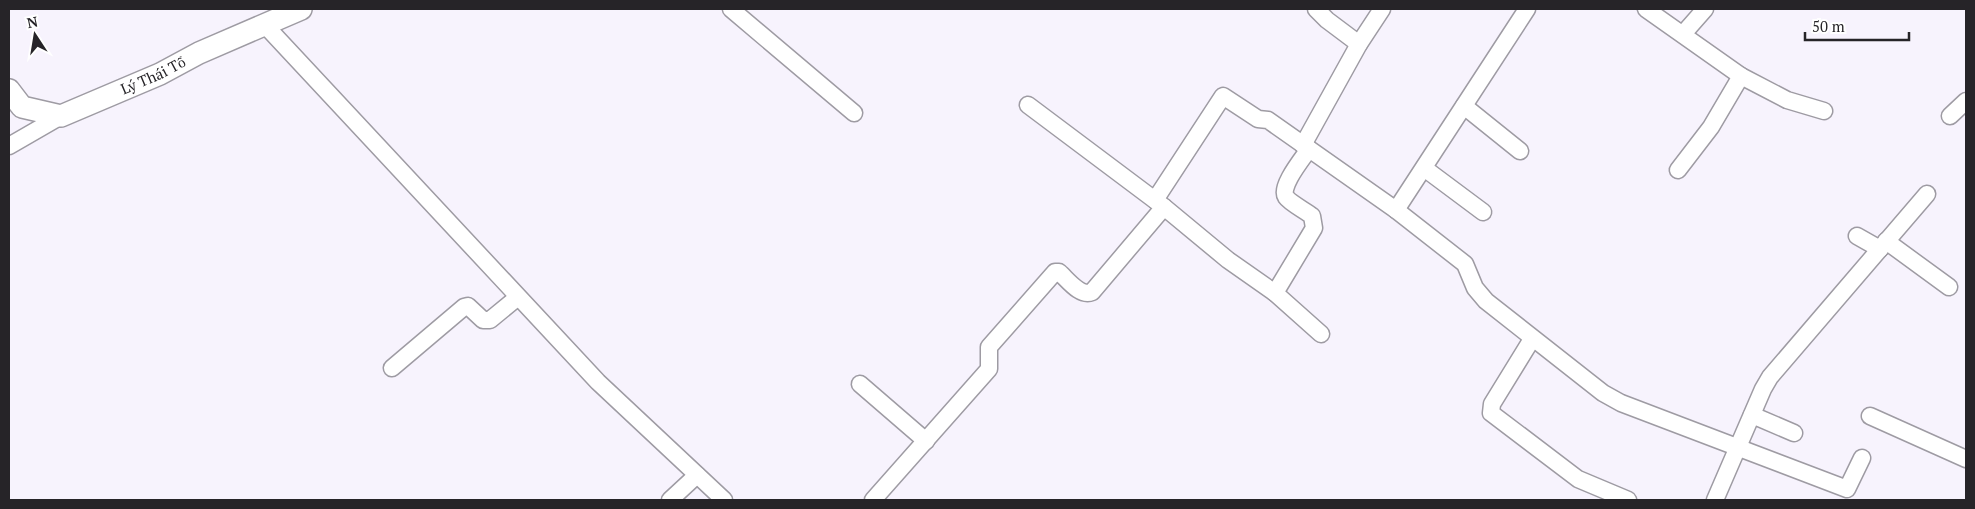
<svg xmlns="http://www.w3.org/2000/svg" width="1975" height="509" font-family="'PT Serif',serif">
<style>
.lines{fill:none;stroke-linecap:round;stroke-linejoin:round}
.minor-casing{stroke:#9e9ba3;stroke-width:19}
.major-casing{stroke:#9e9ba3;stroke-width:24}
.minor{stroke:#fff;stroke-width:16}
.major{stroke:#fff;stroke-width:21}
.labels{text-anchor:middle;stroke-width:4;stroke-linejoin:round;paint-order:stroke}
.street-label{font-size:15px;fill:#262428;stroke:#fff}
</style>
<rect width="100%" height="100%" fill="#f7f3fd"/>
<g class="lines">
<defs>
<g id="minor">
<polyline points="731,9 854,113"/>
<polyline points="1316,9 1327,20 1359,44"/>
<polyline points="1646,9 1741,76 1787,100 1824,111"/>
<polyline points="264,24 598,382 724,500"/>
<polyline points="1683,34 1705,9"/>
<polyline points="1464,106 1520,151"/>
<polyline points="1950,116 1966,101"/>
<polyline points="1303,145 1359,44 1382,9"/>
<polyline points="9,146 61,116"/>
<polyline points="1424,168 1483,212"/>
<polyline points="1678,170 1711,127 1741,76"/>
<polyline points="1155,200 1223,96 1258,119 1268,120 1396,210 1465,264 1475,288 1486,301 1603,393 1621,403 1847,489 1862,458"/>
<polyline points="1164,207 1228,260 1275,293 1321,334"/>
<polyline points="1396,210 1527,9"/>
<polyline points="1857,236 1880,249"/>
<polyline points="1886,241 1949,287"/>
<path d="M 1275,293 L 1314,228 L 1312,216 C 1306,211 1290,203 1286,197 C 1279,187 1303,158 1309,149"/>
<polyline points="1532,339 1492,404 1491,413 1578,479 1628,500"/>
<polyline points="392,368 464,307 468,306 483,320 490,320 518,297"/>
<polyline points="860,384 926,441"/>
<polyline points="1752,415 1794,433"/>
<polyline points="1870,416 1966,459"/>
<polyline points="670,500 697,475"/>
<path d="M 873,500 L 989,369 L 989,347 L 1055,272 L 1059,272 C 1068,280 1080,297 1092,292 L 1164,207 L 1028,105"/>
<polyline points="1715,500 1763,389 1770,377 1927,194"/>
</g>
<g id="major">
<path id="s1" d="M 9,90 L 22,107 L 61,116 L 160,74 L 199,53 L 301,9"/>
</g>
</defs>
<use href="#minor" class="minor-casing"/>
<use href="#major" class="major-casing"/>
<use href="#minor" class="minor"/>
<use href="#major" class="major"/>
</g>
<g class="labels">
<g class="street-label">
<text dy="5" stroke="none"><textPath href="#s1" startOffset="162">Lý Thái Tổ</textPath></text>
</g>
</g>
<rect width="1975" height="509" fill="none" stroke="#262428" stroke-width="20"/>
<g transform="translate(35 35) rotate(348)" stroke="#ffffff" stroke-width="4" paint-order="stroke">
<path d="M0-4L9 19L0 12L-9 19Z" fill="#262428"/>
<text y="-8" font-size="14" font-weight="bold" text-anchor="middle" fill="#262428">N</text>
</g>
<path d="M1805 32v8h104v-8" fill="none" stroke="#262428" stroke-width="2.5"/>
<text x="1812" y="32" font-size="15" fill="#262428" stroke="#ffffff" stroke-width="4" paint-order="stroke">50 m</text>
</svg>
